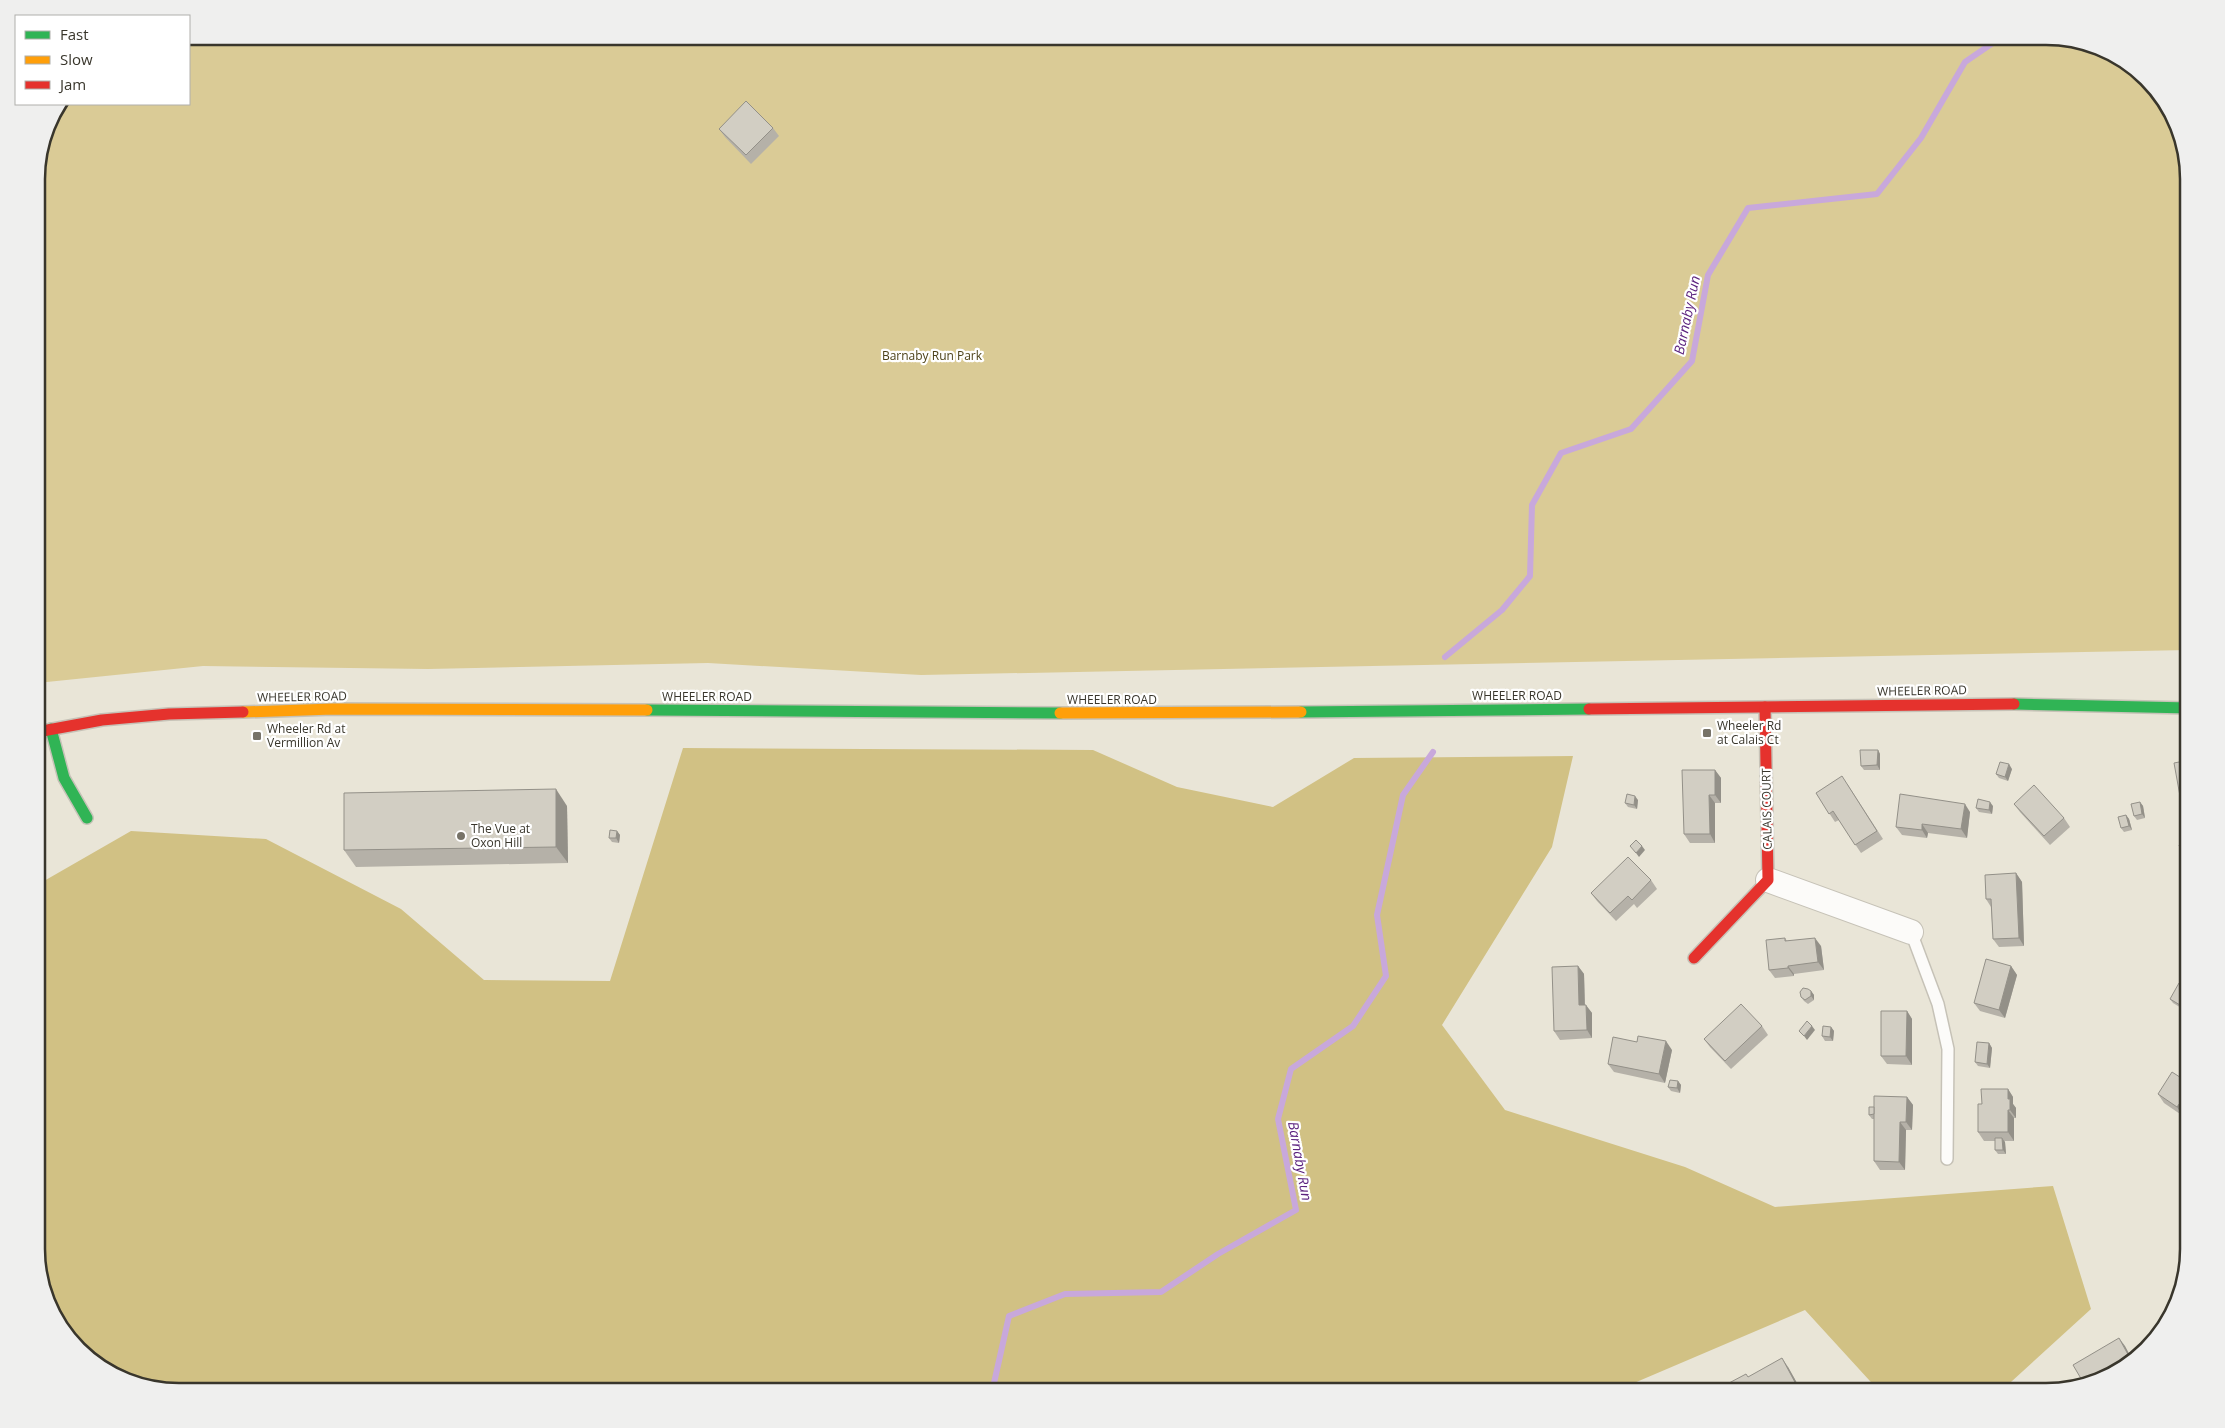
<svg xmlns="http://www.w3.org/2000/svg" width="2225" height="1428" font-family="'Open Sans',sans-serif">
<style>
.green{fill:#dacb96}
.forest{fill:#d1c184}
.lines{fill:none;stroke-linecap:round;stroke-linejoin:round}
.stream{stroke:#c8a8db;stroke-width:6}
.lane-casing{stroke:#c6c2b7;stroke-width:14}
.street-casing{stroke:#c6c2b7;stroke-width:26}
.fast-casing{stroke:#c6c2b7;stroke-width:14}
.slow-casing{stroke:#c6c2b7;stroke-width:14}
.jam-casing{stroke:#c6c2b7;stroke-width:14}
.lane{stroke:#fcfbf9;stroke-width:11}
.street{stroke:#fcfbf9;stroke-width:24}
.fast{stroke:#30b455;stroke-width:11}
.slow{stroke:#ff9f0a;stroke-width:11}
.jam{stroke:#e5322d;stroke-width:11}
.wall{fill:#b5b1a8}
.shaded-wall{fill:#939088}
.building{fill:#d2cec3;stroke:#939088}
.poi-dot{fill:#777368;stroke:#fff;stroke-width:2}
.labels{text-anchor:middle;stroke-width:4.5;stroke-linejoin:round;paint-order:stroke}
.park-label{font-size:12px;fill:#4c4118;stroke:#fff}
.street-label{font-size:12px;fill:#39362c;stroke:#fff}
.poi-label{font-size:12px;fill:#39362c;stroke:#fff;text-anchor:start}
.water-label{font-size:14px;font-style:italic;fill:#5c237f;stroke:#fff}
.rim{fill:none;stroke:#39362c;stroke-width:2.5}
</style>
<rect width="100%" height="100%" fill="#e9e5d7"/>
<polygon class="green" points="224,36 2046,36 2125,60 2170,108 2189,179 2189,650 921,675 708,663 428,669 203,666 37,683 37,170 47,124 61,104 189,104 189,46 205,45"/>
<polygon class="forest" points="683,748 1093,750 1177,787 1273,807 1354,758 1573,756 1552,847 1442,1025 1505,1110 1685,1167 1775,1207 2053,1186 2091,1309 2000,1392 1880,1392 1805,1310 1613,1392 1367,1392 1356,1388 1346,1392 179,1392 100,1368 55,1320 37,1258 37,885 131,831 266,839 401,909 484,980 610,981"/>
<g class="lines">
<g class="stream">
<polyline points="1445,657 1502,610 1530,576 1532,505 1561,453 1631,429 1692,361 1708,275 1748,208 1877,194 1921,138 1965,62 2003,36"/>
<polyline points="992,1392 1009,1316 1065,1294 1161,1292 1218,1254 1296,1210 1278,1119 1291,1069 1353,1026 1386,976 1377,915 1403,795 1433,752"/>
</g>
<defs>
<polyline id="lane" points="1911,932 1938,1004 1948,1049 1947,1159"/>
<polyline id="street" points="1768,880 1911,932"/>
<g id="fast">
<polyline points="2014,704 2189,708"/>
<polyline points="647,710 1060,713"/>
<polyline points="1301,712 1589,709"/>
<polyline points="51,729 64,778 87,818"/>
</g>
<g id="slow">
<polyline points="243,712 333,709 647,710"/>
<polyline points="1060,713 1301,712"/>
</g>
<g id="jam">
<polyline points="1589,709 2014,704"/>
<polyline points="37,732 102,720 169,714 243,712"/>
<polyline points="1694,958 1768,880 1765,707"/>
</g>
</defs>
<use href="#lane" class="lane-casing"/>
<use href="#street" class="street-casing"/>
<use href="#fast" class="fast-casing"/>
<use href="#slow" class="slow-casing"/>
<use href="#jam" class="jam-casing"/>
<use href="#lane" class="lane"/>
<use href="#street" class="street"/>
<use href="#fast" class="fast"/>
<use href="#slow" class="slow"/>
<use href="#jam" class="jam"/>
</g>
<g class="wall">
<polygon points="773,128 779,136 751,164 725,137 719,129"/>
<polygon points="1878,750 1880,754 1880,770 1864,770 1861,766"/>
<polygon points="2012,769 2008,781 1999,778 1996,774"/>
<polygon points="1715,770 1721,778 1721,803 1715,803 1715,843 1690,843 1684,834"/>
<polygon points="1848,785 1883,839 1861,853 1839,820 1835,822 1816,793"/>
<polygon points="1638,800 1637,809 1628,807 1625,803"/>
<polygon points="2140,802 2143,806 2145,818 2137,820 2134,816"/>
<polygon points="2014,804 2064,818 2070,827 2050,845 2020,812"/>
<polygon points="567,806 568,863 356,867 344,850"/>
<polygon points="1993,806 1992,814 1979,812 1976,808"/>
<polygon points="1970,812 1967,838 1928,833 1927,838 1902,835 1896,827"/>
<polygon points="2126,815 2129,819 2132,830 2124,832 2121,828"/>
<polygon points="617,831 620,835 619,843 612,842 609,838"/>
<polygon points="2016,873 2022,882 2024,946 1999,947 1993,939 1991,907 1986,899"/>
<polygon points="1651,880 1657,889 1637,908 1634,904 1616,921 1597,901 1591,893"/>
<polygon points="1785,938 1787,941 1821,946 1824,970 1794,974 1794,976 1775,978 1769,970"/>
<polygon points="1578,966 1584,974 1585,1005 1592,1013 1592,1038 1560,1040 1554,1031"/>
<polygon points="2011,966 2017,975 2005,1018 1980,1011 1974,1003"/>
<polygon points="2189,988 2189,1000 2183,1009 2173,1003 2170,999"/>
<polygon points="1811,991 1814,995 1814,1000 1808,1004 1804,1001 1801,997"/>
<polygon points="1907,1011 1912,1019 1912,1065 1887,1064 1881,1056"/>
<polygon points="1762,1026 1768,1035 1731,1069 1710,1047 1704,1039"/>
<polygon points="1831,1027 1834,1031 1833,1041 1825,1041 1822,1036"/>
<polygon points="1989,1043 1992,1048 1990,1068 1978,1066 1975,1062"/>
<polygon points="1672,1050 1665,1083 1614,1072 1608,1064"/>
<polygon points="1678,1081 1681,1085 1680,1093 1671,1091 1668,1087"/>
<polygon points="2189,1083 2189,1107 2183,1116 2164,1103 2158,1094"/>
<polygon points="2008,1089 2013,1097 2013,1104 2016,1108 2016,1118 2014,1118 2014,1141 2004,1141 2005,1142 2006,1154 1998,1154 1995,1150 1995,1141 1984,1141 1978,1132 1982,1104"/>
<polygon points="1907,1097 1913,1105 1912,1130 1906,1130 1905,1170 1880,1170 1874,1161 1874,1119 1872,1119 1869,1115 1874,1107"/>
<polygon points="1788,1367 1802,1392 1712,1392 1748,1377"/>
</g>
<g class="shaded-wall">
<polygon points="1878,750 1880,754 1880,770 1877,765"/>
<polygon points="2009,764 2012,769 2008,781 2005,777"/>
<polygon points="1715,770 1721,778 1721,803 1715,795"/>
<polygon points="556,789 567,806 568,863 556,847"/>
<polygon points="1709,795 1715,803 1715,843 1710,834"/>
<polygon points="1635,796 1638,800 1637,809 1634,805"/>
<polygon points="1990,802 1993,806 1992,814 1989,810"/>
<polygon points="2140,802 2143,806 2145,818 2142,814"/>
<polygon points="1965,804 1970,812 1967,838 1961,829"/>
<polygon points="2126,815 2129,819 2132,830 2129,826"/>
<polygon points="1922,824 1928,833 1927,838 1922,830"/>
<polygon points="617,831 620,835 619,843 616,838"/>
<polygon points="1642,846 1645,850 1639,857 1636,853"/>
<polygon points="2016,873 2022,882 2024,946 2019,938"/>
<polygon points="1815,938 1821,946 1824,970 1818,962"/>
<polygon points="1578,966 1584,974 1585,1013 1579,1005"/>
<polygon points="1788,966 1794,974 1794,976 1788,968"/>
<polygon points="2011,966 2017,975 2005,1018 1999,1010"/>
<polygon points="2189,990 2189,1000 2183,1009 2180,1005"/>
<polygon points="1811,991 1814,995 1814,1000 1811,996"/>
<polygon points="1586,1005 1592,1013 1592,1038 1587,1030"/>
<polygon points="1907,1011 1912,1019 1912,1065 1906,1056"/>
<polygon points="1812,1026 1815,1030 1807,1040 1804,1036"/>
<polygon points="1831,1027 1834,1031 1833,1041 1830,1037"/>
<polygon points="1666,1041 1672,1050 1665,1083 1659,1074"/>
<polygon points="1989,1043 1992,1048 1990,1068 1987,1064"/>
<polygon points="1678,1081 1681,1085 1680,1093 1677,1088"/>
<polygon points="2008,1089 2013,1097 2013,1104 2016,1108 2016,1118 2010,1110 2008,1099"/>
<polygon points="2189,1090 2189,1107 2183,1116 2177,1107"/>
<polygon points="1907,1097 1913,1105 1912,1130 1906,1122"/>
<polygon points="2008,1110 2014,1118 2014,1141 2008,1132"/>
<polygon points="1900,1122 1906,1130 1905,1170 1899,1162"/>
<polygon points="2002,1138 2005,1142 2006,1154 2003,1150"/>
<polygon points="2119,1338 2125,1346 2132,1359 2131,1360"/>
<polygon points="1782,1358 1788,1367 1802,1392 1797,1386"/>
</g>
<g class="building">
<polygon points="746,101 773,128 746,155 719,129"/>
<polygon points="1860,750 1878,750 1877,765 1861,766"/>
<polygon points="2189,760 2189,829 2186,829 2174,763"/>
<polygon points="2000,762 2009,764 2005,777 1996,774"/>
<polygon points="1682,770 1715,770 1715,795 1709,795 1710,834 1684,834"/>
<polygon points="1842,776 1877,831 1855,845 1833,811 1829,814 1816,793"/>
<polygon points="2034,785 2064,818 2044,836 2014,804"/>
<polygon points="556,789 556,847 344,850 344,793"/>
<polygon points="1627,794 1635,796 1634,805 1625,803"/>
<polygon points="1900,794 1965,804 1961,829 1922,824 1922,830 1896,827"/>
<polygon points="1978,799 1990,802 1989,810 1976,808"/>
<polygon points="2140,802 2142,814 2134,816 2131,804"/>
<polygon points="2126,815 2129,826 2121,828 2118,817"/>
<polygon points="610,830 617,831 616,838 609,838"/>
<polygon points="1636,840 1642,846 1636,853 1630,846"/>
<polygon points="2189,842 2189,876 2179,845"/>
<polygon points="1628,857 1651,880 1632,900 1628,896 1610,913 1591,893"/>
<polygon points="2016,873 2019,938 1993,939 1991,899 1986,899 1985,875"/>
<polygon points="1785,938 1785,941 1815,938 1818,962 1788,966 1788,968 1769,970 1766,940"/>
<polygon points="1986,959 2011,966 1999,1010 1974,1003"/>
<polygon points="1578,966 1579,1005 1586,1005 1587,1030 1554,1031 1552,967"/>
<polygon points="2179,983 2189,988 2189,990 2180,1005 2170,999"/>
<polygon points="1803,988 1808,989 1811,991 1811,996 1805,1000 1801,997 1800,992"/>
<polygon points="1741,1004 1762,1026 1725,1061 1704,1039"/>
<polygon points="1881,1011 1907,1011 1906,1056 1881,1056"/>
<polygon points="1807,1021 1812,1026 1804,1036 1799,1031"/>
<polygon points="1823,1026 1831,1027 1830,1037 1822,1036"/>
<polygon points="1638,1036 1666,1041 1659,1074 1608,1064 1613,1037 1637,1042"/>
<polygon points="1977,1042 1989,1043 1987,1064 1975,1062"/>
<polygon points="2172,1072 2189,1083 2189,1090 2177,1107 2158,1094"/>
<polygon points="1670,1080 1678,1081 1677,1088 1668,1087"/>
<polygon points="1981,1089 2008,1089 2008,1099 2010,1099 2010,1110 2008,1110 2008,1132 1978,1132 1978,1104 1982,1104"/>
<polygon points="1874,1096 1907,1097 1906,1122 1900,1122 1899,1162 1874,1161"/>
<polygon points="1869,1107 1874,1107 1874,1114 1869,1115"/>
<polygon points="1995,1138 2002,1138 2003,1150 1995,1150"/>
<polygon points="2119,1338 2131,1360 2117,1373 2083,1382 2073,1365"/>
<polygon points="1782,1358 1797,1386 1790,1390 1791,1392 1712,1392 1746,1374 1748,1377"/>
</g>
<g class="poi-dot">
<rect x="1702" y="728" width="10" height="10" rx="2.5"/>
<rect x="252" y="731" width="10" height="10" rx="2.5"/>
<circle cx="461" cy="836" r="5"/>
</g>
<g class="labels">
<g class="park-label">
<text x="932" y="360">Barnaby Run Park</text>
</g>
<g class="street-label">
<text transform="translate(1922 691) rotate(-1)" y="4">WHEELER ROAD</text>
<text x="1517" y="700">WHEELER ROAD</text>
<text transform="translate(302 697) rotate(-1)" y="4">WHEELER ROAD</text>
<text x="707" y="701">WHEELER ROAD</text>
<text x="1112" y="704">WHEELER ROAD</text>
<text transform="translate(1767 809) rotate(-91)" y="4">CALAIS COURT</text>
</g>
<g class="poi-label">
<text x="1717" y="730">Wheeler Rd<tspan x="1717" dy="14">at Calais Ct</tspan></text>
<text x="267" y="733">Wheeler Rd at<tspan x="267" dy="14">Vermillion Av</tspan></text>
<text x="471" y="833">The Vue at<tspan x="471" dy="14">Oxon Hill</tspan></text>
</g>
<g class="water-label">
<text transform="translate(1687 315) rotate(-78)" y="5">Barnaby Run</text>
<text transform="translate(1300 1161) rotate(80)" y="5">Barnaby Run</text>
</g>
</g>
<path d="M0 0H2225V1428H0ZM179 45H2046A134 134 0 0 1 2180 179V1249A134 134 0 0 1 2046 1383H179A134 134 0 0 1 45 1249V179A134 134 0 0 1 179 45Z" fill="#efefee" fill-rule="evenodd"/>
<path class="rim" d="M179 45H2046A134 134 0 0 1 2180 179V1249A134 134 0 0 1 2046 1383H179A134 134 0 0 1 45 1249V179A134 134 0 0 1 179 45Z"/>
<rect x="15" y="15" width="175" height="90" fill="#ffffff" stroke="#b0afab"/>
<rect x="25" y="31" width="25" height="8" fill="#30b455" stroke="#b0afab"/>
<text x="60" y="40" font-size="15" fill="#39362c">Fast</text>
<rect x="25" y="56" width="25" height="8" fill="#ff9f0a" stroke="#b0afab"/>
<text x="60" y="65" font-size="15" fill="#39362c">Slow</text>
<rect x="25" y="81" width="25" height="8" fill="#e5322d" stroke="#b0afab"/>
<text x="60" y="90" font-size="15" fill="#39362c">Jam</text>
</svg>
